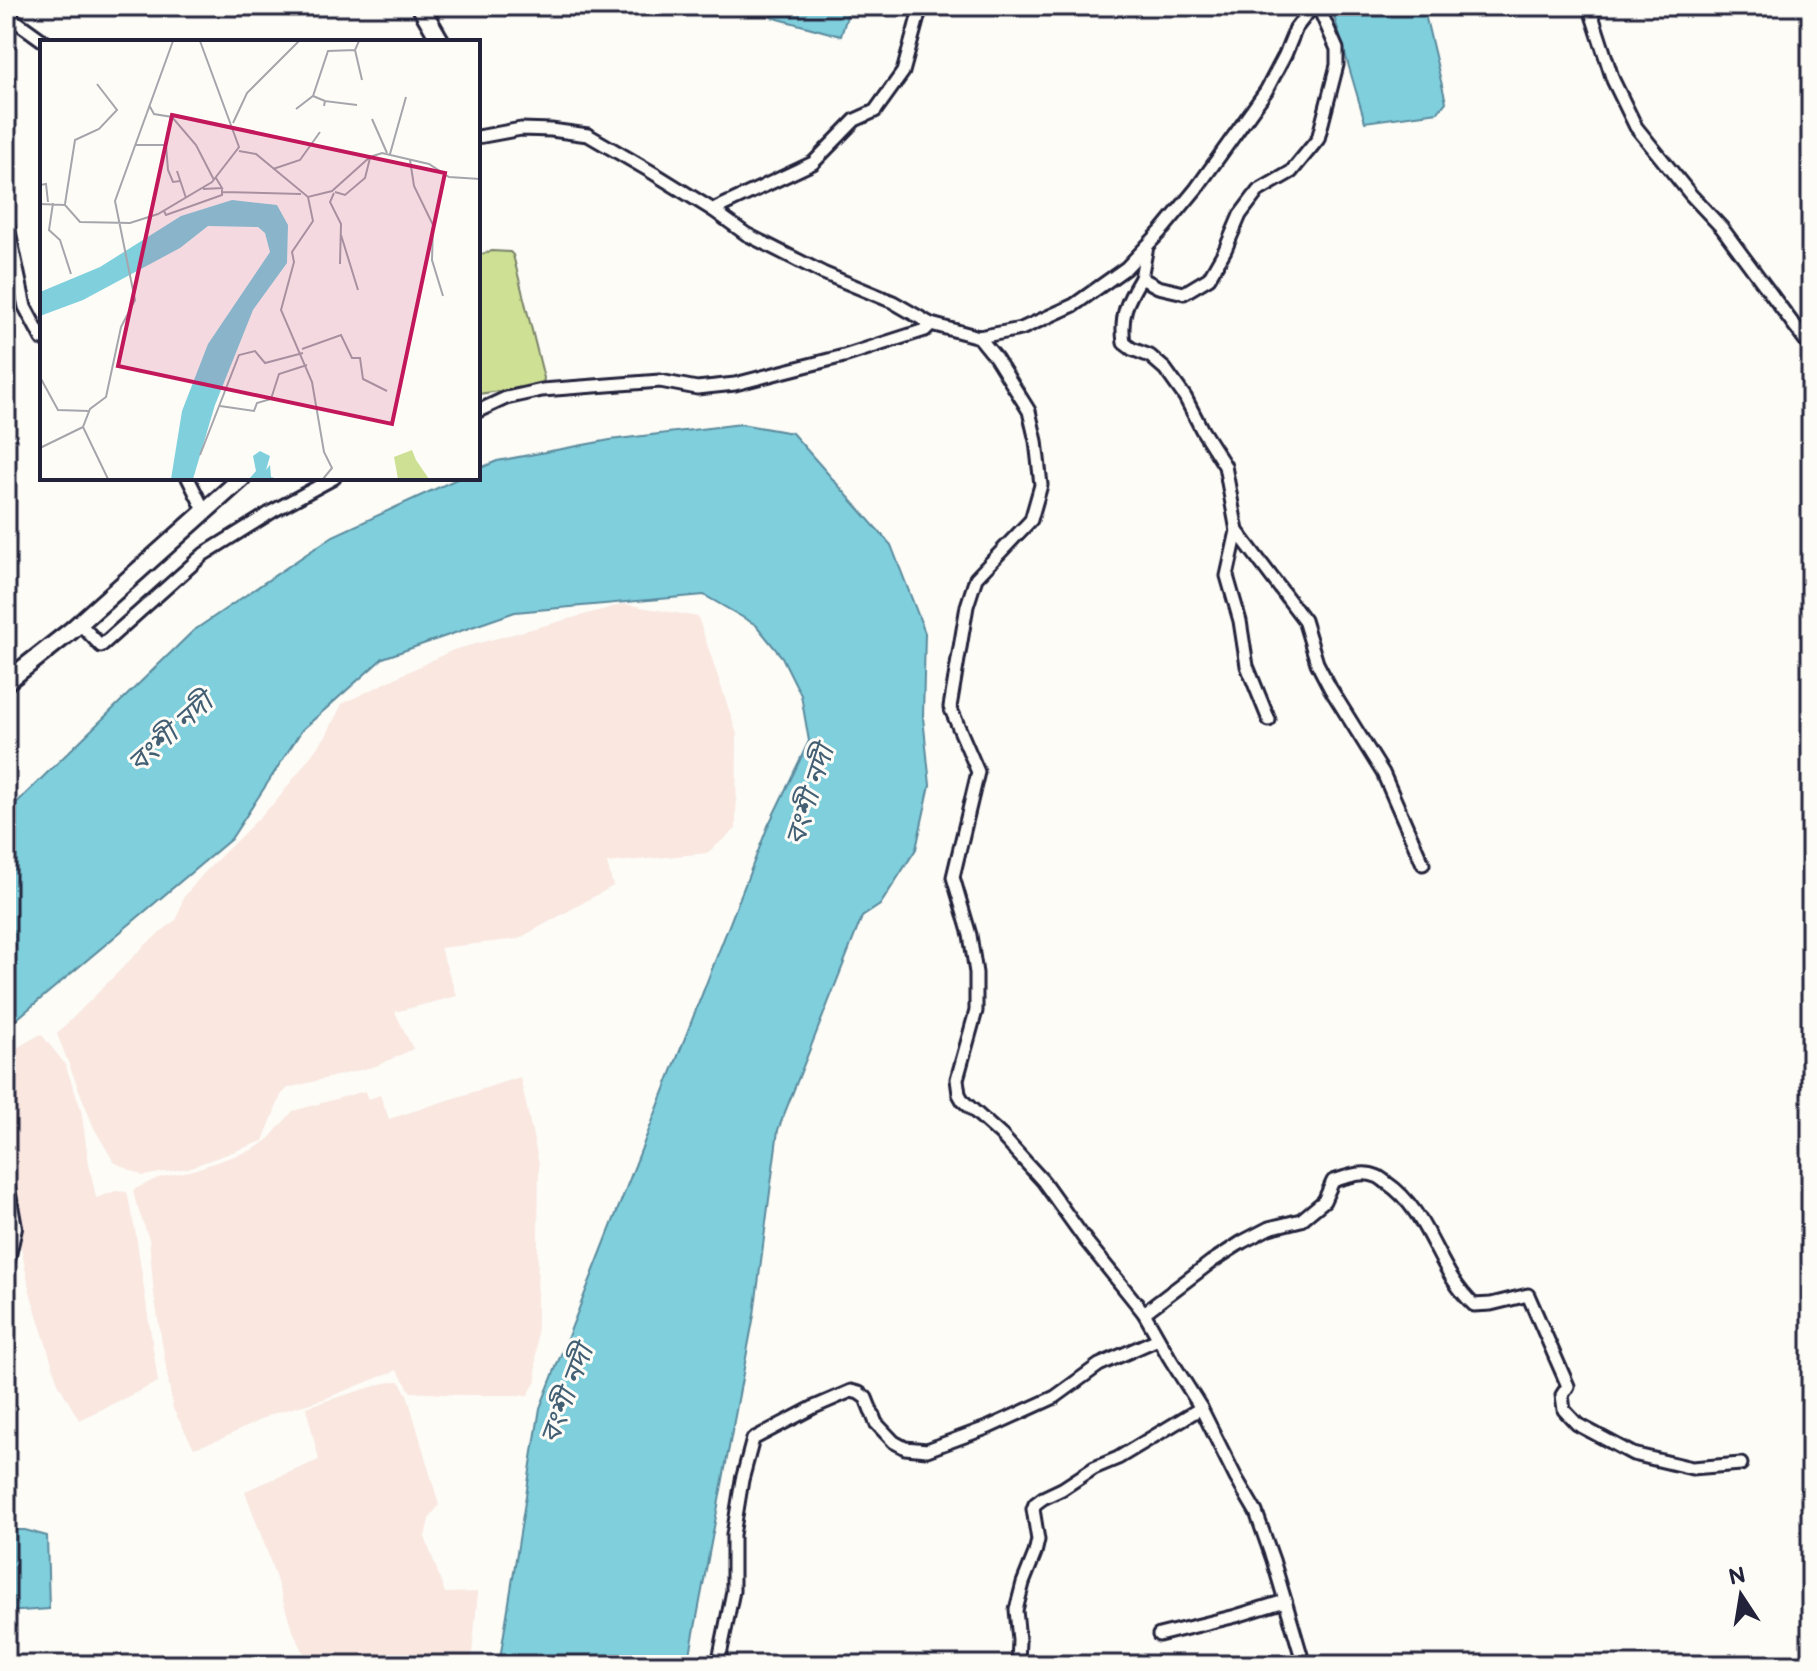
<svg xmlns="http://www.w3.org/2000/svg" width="1817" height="1671" font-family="'Balsamiq Sans','Noto Sans Bengali',sans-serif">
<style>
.built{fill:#f9e7e0}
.green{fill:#cde094;stroke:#788168;stroke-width:2}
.water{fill:#80cfdd;stroke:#5a8a9c;stroke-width:2}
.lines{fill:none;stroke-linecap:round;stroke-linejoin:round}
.street-casing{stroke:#22223b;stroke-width:17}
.secondary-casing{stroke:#22223b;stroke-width:22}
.street{stroke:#fdfcf7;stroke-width:11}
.secondary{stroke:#fdfcf7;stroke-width:16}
.labels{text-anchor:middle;stroke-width:6;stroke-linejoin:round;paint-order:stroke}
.water-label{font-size:28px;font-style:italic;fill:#435f74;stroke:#fdfcf7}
.inset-road{fill:none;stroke:#a5a5ac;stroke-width:2}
.view{fill:#c2185b;fill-opacity:0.15;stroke:#c2185b;stroke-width:4}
.inset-edge{fill:none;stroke:#22223b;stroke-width:4}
</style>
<rect width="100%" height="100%" fill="#fdfcf7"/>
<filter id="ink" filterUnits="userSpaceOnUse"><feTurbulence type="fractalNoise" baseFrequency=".0125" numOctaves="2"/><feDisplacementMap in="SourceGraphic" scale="16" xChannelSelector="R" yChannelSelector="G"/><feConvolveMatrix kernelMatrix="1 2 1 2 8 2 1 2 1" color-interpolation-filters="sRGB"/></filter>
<g filter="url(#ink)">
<g class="built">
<polygon points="624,604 698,617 737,734 736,829 707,853 607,863 613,886 518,939 440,948 457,996 395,1012 413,1049 376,1066 288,1088 281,1095 263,1141 188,1168 143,1176 114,1162 94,1128 57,1034 144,946 177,919 183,898 203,874 278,799 326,736 342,704 453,650"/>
<polygon points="41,1034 65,1064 81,1109 89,1164 96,1198 116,1191 127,1192 136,1235 158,1382 79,1420 58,1383 30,1292 19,1237 15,1167 6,1139 6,1054"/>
<polygon points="520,1077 539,1164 536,1381 528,1395 462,1395 411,1392 397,1370 324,1399 272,1414 219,1440 194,1448 173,1409 154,1294 149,1239 136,1203 133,1190 158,1178 193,1170 252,1150 267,1141 293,1111 365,1091 369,1099 380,1095 389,1119"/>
<polygon points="399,1381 407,1394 439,1505 429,1519 425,1537 445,1593 478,1592 471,1665 310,1665 292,1629 269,1557 245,1491 319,1460 306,1407 385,1383"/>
</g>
<polygon class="green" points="492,251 510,252 513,255 544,378 543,384 541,385 478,394 478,255"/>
<g class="water">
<polygon points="774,6 850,6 841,36 771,17"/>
<polygon points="1369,6 1423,6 1446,102 1438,112 1365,122 1334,16 1338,10"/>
<polygon points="741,424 792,433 891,545 925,633 923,717 930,785 916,849 880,905 862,917 778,1130 754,1315 688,1665 499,1665 540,1408 768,826 809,741 801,695 782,657 756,625 704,595 515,612 383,658 302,730 231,839 6,1028 6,813 193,631 333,536 459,478 478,478 478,469 497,461 610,440"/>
<polygon points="6,1530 25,1530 47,1536 49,1609 6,1612"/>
</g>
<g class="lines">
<defs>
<g id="street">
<polyline points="1589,6 1613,80 1636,127 1691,195 1722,228 1811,348"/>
<polyline points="1809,6 1811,7"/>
<polyline points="6,14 45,42"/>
<polyline points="478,137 521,129 551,130 588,135 655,174 713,210 746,234 823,273 893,302 931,324 979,337 1021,329 1074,305 1126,268 1163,229 1196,189 1266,91 1285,55 1296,28 1313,6"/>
<polyline points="713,210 813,163 855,120 875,111 903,72 921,6"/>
<polyline points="6,217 25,307 42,339"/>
<polyline points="1147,246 1141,278 1158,287 1184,293 1209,278 1225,250 1240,215 1258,191 1291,172 1318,139 1337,65 1337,49 1318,6"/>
<path d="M 1141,278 C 1127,301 1120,315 1124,343 L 1132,349 L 1150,356 L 1165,369 L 1185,397 L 1202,430 L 1225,466 L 1237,531 L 1227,576 L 1240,621 L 1247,666 L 1269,720"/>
<polyline points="979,337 996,358 1029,411 1036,441 1041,485 1031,520 976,578 967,606 950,707 978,772 953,877 970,935 976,973 976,1011 957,1079 959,1094 963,1101 1001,1135 1043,1181 1086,1241 1144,1313 1169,1357 1201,1408 1236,1478 1256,1512 1273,1560 1304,1665"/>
<polyline points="478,411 506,398 542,390 660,381 697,388 735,384 844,356 925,330 931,324"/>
<polyline points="188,478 205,512"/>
<polyline points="1237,531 1304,620 1317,663 1330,688 1383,773 1423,864"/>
<polyline points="80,624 101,646 204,554 273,511 334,478"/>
<path d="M 1144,1313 L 1211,1262 L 1242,1242 L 1269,1228 L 1301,1220 L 1324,1201 L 1333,1181 C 1346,1177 1363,1170 1376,1176 C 1380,1177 1383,1180 1387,1183 C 1430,1212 1436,1270 1474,1305 L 1491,1304 L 1528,1295 L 1568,1386 L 1562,1395 L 1564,1410 L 1577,1424 L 1633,1454 L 1692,1468 L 1741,1464"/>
<polyline points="1159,1635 1236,1616 1285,1601"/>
<polyline points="718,1665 733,1591 733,1535 742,1480 753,1439 814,1407 851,1391 859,1393 866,1398 876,1423 894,1442 905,1448 927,1450 989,1427 1055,1397 1099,1365 1158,1339"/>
<polyline points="1018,1665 1019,1640 1016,1610 1023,1583 1035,1553 1038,1540 1033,1509 1035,1504 1043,1498 1062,1489 1094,1468 1118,1458 1201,1408"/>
</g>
<g id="secondary">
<polyline points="420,6 441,42"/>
<polyline points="6,682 72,630 242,478"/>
<polyline points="6,1189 13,1228 6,1259"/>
</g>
</defs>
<use href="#street" class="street-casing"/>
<use href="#secondary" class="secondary-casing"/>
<use href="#street" class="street"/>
<use href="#secondary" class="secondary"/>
</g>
</g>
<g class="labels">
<g class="water-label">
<text transform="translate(170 732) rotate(-42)" y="10">বংশী নদী</text>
<text transform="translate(809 795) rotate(-72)" y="10">বংশী নদী</text>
<text transform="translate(566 1394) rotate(-69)" y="10">বংশী নদী</text>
</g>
</g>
<g transform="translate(40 40)">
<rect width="440" height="440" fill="#fdfcf7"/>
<path d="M 372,410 L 376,420 L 389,439 L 358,439 L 354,417 Z" fill="#cde094"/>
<path d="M 192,160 L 237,165 L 248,185 L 247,223 L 213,270 L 175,365 L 153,439 L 131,439 L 142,371 L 168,304 L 230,212 L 225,193 L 218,187 L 168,186 L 140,208 L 43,260 L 0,276 L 0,252 L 60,227 L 141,176 ZM 220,411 L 230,416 L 226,430 L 230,425 L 231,437 L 238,439 L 209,439 L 216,431 L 213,416 Z" fill="#80cfdd"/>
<path class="inset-road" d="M 315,10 L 322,40M 273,56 L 288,11 L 315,10 L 319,1M 109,65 L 114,74 L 132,77 L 156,105 L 174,140M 284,66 L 285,61 L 317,65M 256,69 L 273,56 L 285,61M 332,79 L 347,113M 193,83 L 207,53 L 259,1M 95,105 L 126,105 L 128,130 L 133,142 L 140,141M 199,111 L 216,114 L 268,157 L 292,151 L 330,117 L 342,113 L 389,124 L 409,137 L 440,139M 350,114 L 366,57M 370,120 L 374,146 L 393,185 L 392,220 L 403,256M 233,129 L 260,120 L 280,92M 137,131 L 146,158M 0,145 L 6,144 L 8,162M 163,149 L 182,148 L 176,138M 182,152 L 261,154M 295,152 L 305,155 L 325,138 L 330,118M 294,153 L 290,162 L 301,184 L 300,224M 268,157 L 273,181 L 252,212 L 254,222 L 241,270 L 272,342 L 284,412 L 292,428 L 283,439M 13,163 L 9,190 L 20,200 L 31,234M 0,164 L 25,165 L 40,182 L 90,183 L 118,174 L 172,142 L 199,107 L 160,1M 25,164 L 35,100 L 59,89 L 77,70 L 57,44M 124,171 L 126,175 L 182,155 L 182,148M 301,195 L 318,250M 262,309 L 301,295 L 312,318 L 320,318 L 323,339 L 347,351M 0,337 L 18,370 L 49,371M 180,366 L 214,371 L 217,363 L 231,359 L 239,334 L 267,325M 0,408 L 43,387M 160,415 L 199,315 L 215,311 L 225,323 L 263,313M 68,439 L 43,387 L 50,369 L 66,357 L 81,287 L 95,260 L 75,161 L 133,1"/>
<path class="view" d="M 132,75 L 405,133 L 352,384 L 78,326 Z"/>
<rect width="440" height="440" class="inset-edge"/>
</g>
<rect width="1817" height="1671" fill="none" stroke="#fdfcf7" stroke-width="32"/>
<rect x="16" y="16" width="1785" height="1639" fill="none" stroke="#22223b" stroke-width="3" filter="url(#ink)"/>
<g transform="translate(1741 1595) rotate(348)" stroke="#fdfcf7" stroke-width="6" paint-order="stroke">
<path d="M0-6L14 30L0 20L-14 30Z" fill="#22223b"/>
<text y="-12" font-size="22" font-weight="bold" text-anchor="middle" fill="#22223b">N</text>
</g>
</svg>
